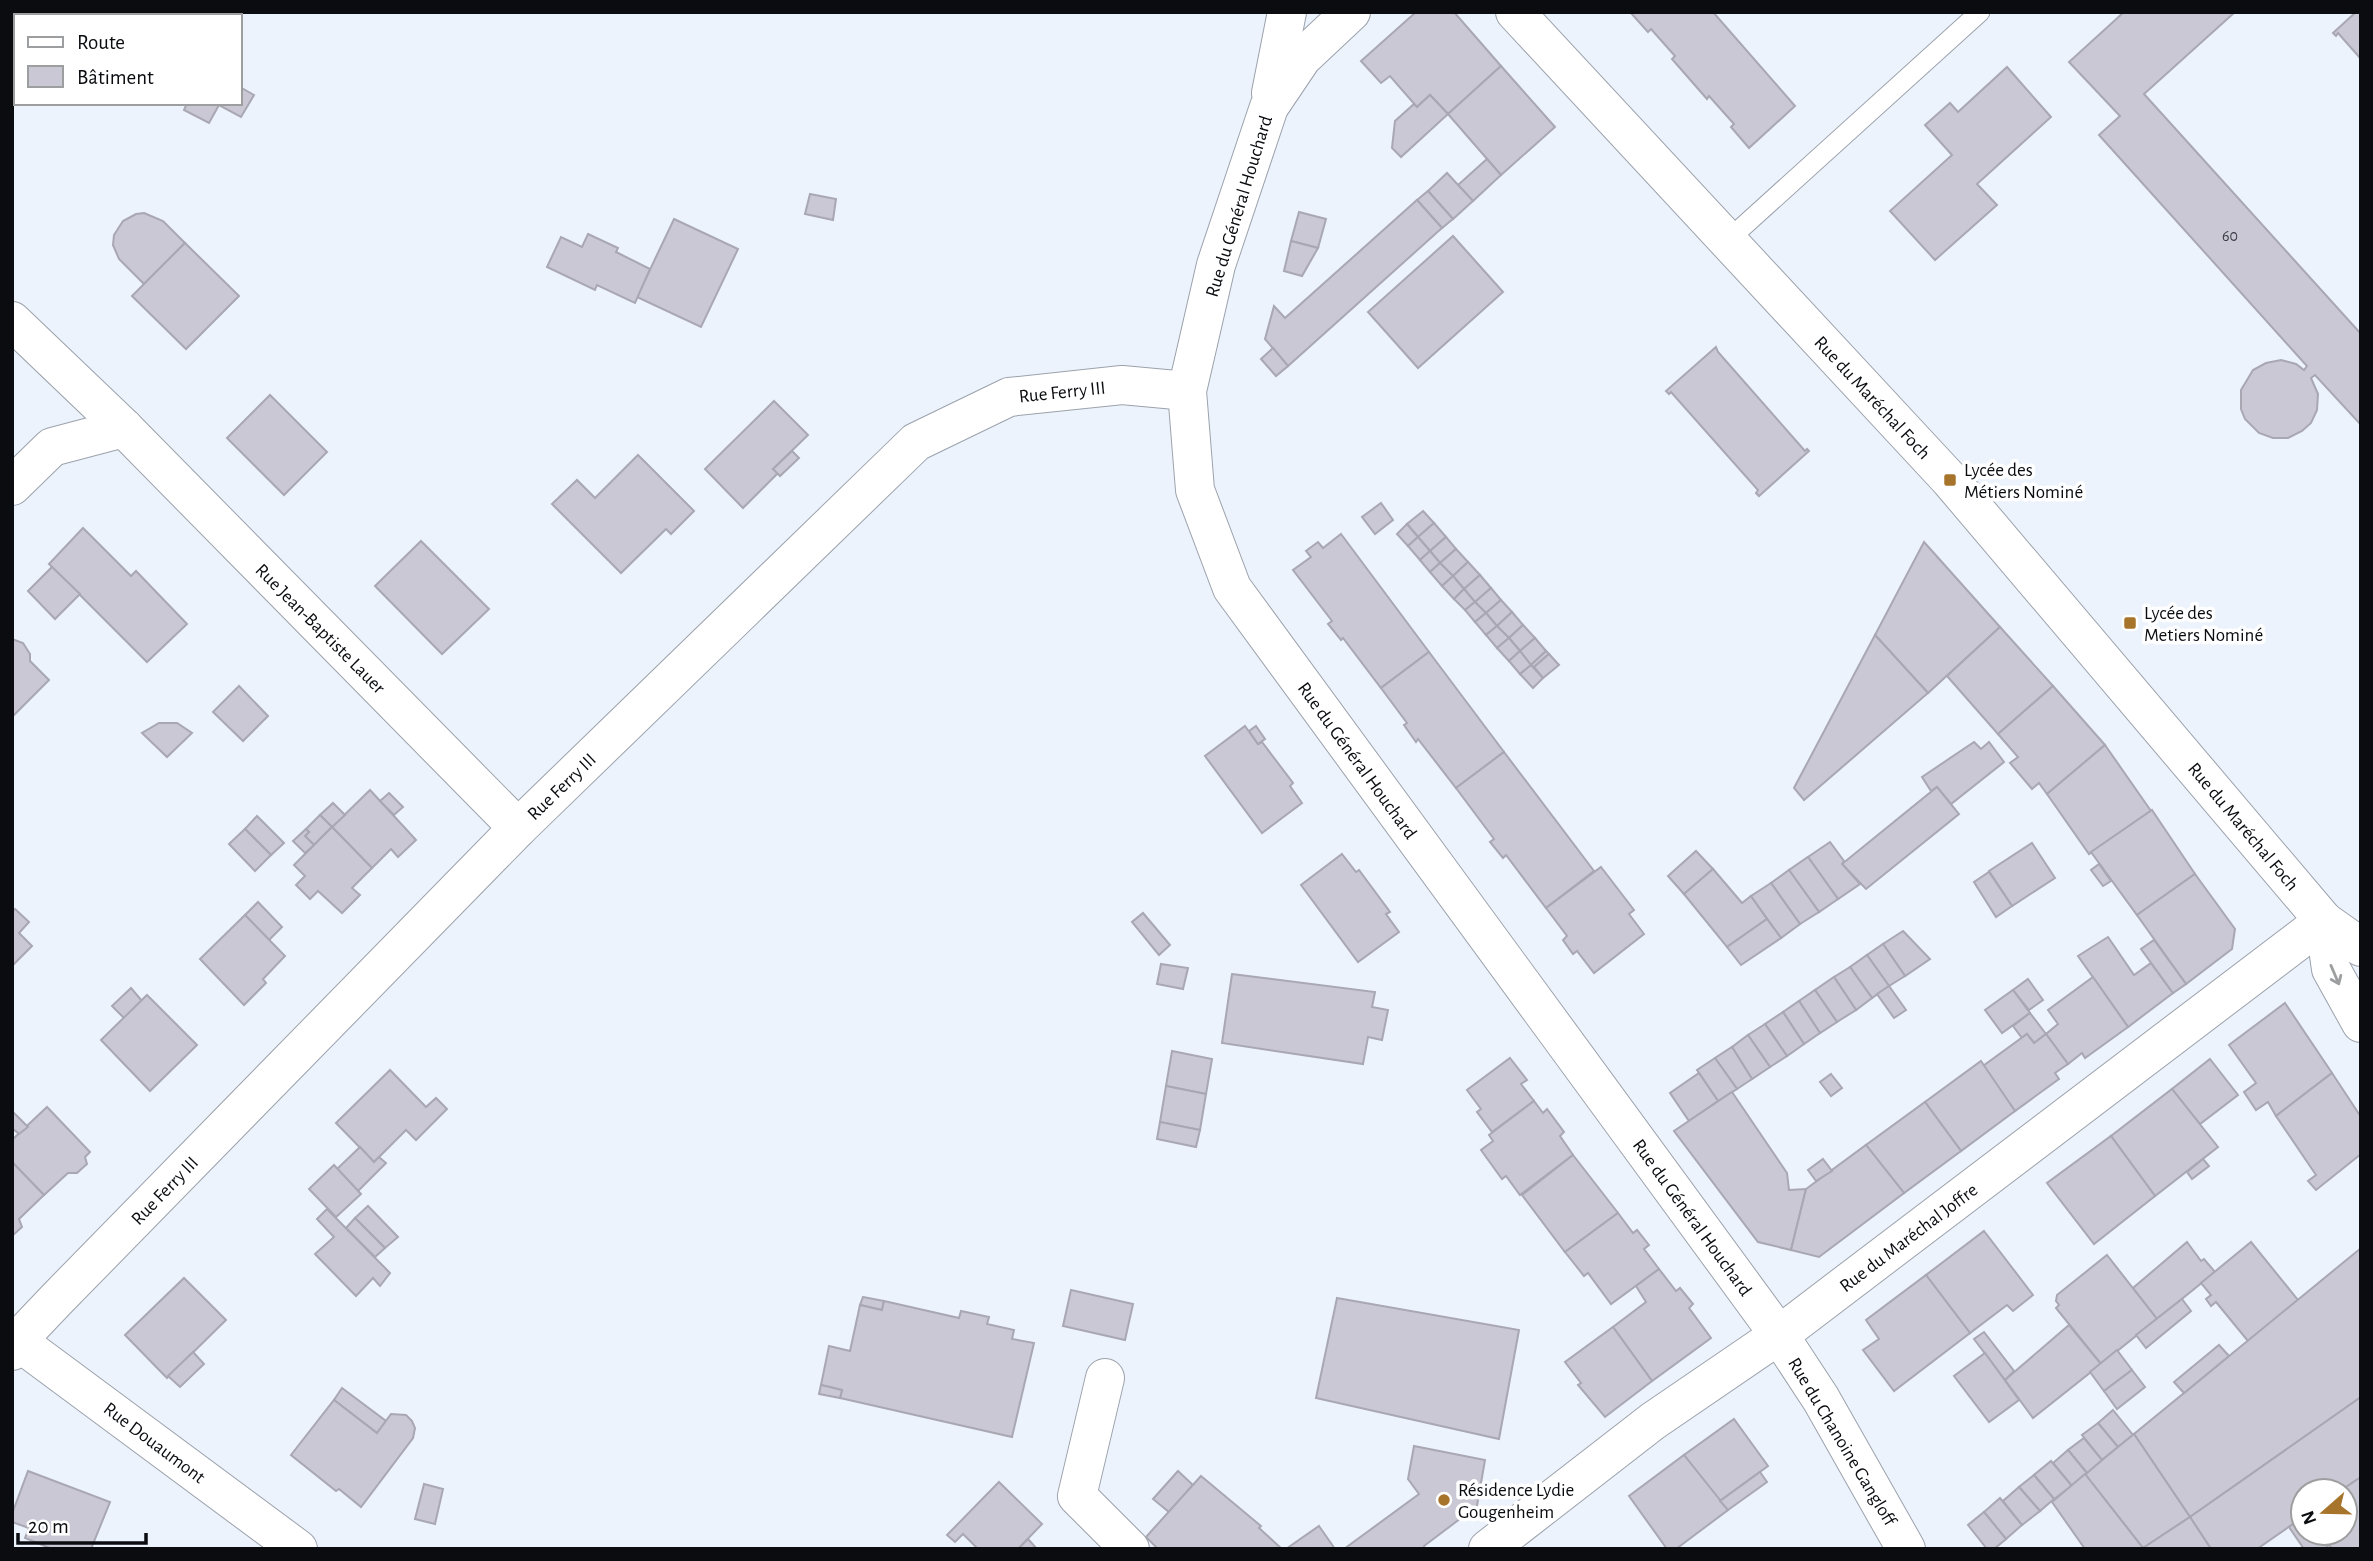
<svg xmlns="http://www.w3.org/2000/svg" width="2373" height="1561" font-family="'Alegreya Sans',sans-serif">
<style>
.building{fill:#cac8d4;stroke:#a8a7b2;stroke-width:2}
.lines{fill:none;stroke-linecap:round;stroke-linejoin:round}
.lane-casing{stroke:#9ca2ac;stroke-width:21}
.street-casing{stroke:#9ca2ac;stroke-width:40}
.primary-casing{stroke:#9ca2ac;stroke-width:40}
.lane{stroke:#fff;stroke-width:19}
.street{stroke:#fff;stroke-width:38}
.primary{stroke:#fff;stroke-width:38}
.oneway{stroke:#9d9e9f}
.poi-dot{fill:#a7742b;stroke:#fff;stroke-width:2.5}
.labels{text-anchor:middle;stroke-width:7;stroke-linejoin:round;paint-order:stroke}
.number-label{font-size:16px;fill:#3a3b41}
.street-label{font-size:19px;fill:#0a0c10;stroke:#fff}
.poi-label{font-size:19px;fill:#0a0c10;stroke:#fff;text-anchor:start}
</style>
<rect width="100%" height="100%" fill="#ecf3fd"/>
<g class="building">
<polygon points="1416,12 1454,12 1501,66 1448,114 1430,95 1417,107 1390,76 1381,83 1361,61"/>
<polygon points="1630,12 1713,12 1795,106 1749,148 1731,127 1734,124 1709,96 1707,99 1672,59 1675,56 1651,29 1648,32"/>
<polygon points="2124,12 2235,12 2144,94 2361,334 2361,425 2315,375 2311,378 2318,394 2317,410 2311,423 2302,431 2288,438 2273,438 2259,433 2245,419 2241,409 2241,390 2253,370 2266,363 2281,360 2296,364 2304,370 2307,366 2099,135 2120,116 2069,62"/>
<polygon points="2356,12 2361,12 2361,59 2338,33 2336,36 2333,33"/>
<polygon points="1501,66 1555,127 1501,175 1448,114"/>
<polygon points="2007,67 2051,117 1977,184 1997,205 1935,260 1890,211 1952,155 1925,125 1950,103 1958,112"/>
<polygon points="240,87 254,95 241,117 219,105 209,123 184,110 187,103 240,103"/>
<polygon points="1430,95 1448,114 1401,157 1392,148 1395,121 1414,104 1417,107"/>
<polygon points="1487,159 1501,175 1473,201 1458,185"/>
<polygon points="1447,173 1473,201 1453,219 1428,191"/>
<polygon points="1428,191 1453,219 1442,228 1417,200"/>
<polygon points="810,194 836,199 833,220 805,214"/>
<polygon points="1417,200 1442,228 1288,366 1265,339 1274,306 1285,318"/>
<polygon points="1299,212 1326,219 1318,248 1291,241"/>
<polygon points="144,213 163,221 185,243 144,284 119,259 113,245 114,235 123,221 136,214"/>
<polygon points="674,219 738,249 701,327 637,297"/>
<polygon points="588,234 618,248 616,252 650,269 635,303 597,285 595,290 547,267 561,237 582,247"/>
<polygon points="1453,236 1503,292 1418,368 1368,312"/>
<polygon points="1291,241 1318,248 1302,276 1284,271"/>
<polygon points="185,243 239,296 186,349 132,296"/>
<polygon points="1716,347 1718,352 1805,451 1807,449 1809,451 1759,496 1756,493 1758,490 1671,392 1669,394 1666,391"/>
<polygon points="1273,348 1288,366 1276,376 1261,359"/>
<polygon points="270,395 327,452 284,495 227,438"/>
<polygon points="774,401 808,435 773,469 778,473 743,508 705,469"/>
<polygon points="792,451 799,458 780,476 773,469"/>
<polygon points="638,455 694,511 671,534 666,529 621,573 552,504 577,480 595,498"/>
<polygon points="1381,503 1393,520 1375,534 1362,517"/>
<polygon points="1423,511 1434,523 1418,537 1407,524"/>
<polygon points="1434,523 1446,537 1430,551 1418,537"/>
<polygon points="1407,524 1418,537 1408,546 1397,534"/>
<polygon points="83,528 131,576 136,571 187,624 147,662 49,564"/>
<polygon points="1341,534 1429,652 1381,688 1343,638 1341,640 1328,624 1332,621 1293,570 1311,557 1306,551 1318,542 1323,548"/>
<polygon points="1418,537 1430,551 1420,560 1408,546"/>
<polygon points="1446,537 1456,549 1440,563 1430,551"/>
<polygon points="421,541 489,609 442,654 375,586"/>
<polygon points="1924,542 2000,627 1928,693 1875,635"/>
<polygon points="1456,549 1468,562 1453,576 1440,563"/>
<polygon points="1430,551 1440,563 1430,572 1420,560"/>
<polygon points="1468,562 1480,575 1464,589 1453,576"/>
<polygon points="1440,563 1453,576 1442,586 1430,572"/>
<polygon points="52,567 80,594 55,619 28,591"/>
<polygon points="1480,575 1491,588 1475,602 1464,589"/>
<polygon points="1453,576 1464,589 1454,599 1442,586"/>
<polygon points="1491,588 1501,600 1486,613 1475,602"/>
<polygon points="1464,589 1475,602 1465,610 1454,599"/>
<polygon points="1501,600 1512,612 1497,626 1486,613"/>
<polygon points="1475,602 1486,613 1475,622 1465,610"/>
<polygon points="1512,612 1523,625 1509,638 1497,626"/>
<polygon points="1486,613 1497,626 1486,635 1475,622"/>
<polygon points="1523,625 1535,638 1520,651 1509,638"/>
<polygon points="1497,626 1509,638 1497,648 1486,635"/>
<polygon points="2000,627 2053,686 1998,734 1947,676"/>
<polygon points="1875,635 1928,693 1804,800 1794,788"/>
<polygon points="1509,638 1520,651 1509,661 1497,648"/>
<polygon points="1535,638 1546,651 1531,665 1520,651"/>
<polygon points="12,639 23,643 30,654 30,661 49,680 12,717"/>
<polygon points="1520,651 1531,665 1520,674 1509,661"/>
<polygon points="1546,651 1549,654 1534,667 1531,665"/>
<polygon points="1429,652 1504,752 1456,788 1418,739 1416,742 1404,725 1407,723 1381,688"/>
<polygon points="1549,654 1559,665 1543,678 1534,667"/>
<polygon points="1531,665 1543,678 1533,688 1520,674"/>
<polygon points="239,686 268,716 243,741 213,712"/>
<polygon points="2053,686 2105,745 2047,794 2039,783 2032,789 2010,763 2018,757 1998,734"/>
<polygon points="159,723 177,723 192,733 167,757 142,733"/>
<polygon points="1245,726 1258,744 1262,742 1293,783 1290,786 1302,803 1262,833 1205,756"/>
<polygon points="1256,726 1265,739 1258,744 1249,731"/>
<polygon points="1974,742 1981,749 1989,742 2004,762 1951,804 1937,787 1931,791 1922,777"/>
<polygon points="2105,745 2151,811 2089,854 2047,794"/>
<polygon points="1504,752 1594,871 1546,908 1506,855 1503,858 1490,842 1494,839 1456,788"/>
<polygon points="1937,787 1959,814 1866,889 1842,864"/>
<polygon points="370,790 416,840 398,857 391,849 372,868 332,827"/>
<polygon points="389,793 403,807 394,815 380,801"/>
<polygon points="333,803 345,815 332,827 320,815"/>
<polygon points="2152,810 2195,874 2137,915 2091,852"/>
<polygon points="320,815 332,827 314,845 305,836 309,832 306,829"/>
<polygon points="257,816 284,843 271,855 245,829"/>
<polygon points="332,827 372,868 352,888 360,895 342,913 318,891 310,899 296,885 305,876 294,865"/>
<polygon points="245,829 271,855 255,871 229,844"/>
<polygon points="306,829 309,832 305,836 314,845 305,853 293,841"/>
<polygon points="1830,842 1844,861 1842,864 1860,884 1838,899 1808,857"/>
<polygon points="2032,843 2055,878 2012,906 1989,871"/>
<polygon points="1696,851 1713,869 1684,894 1668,876"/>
<polygon points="1342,854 1356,872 1359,870 1390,912 1386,914 1399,932 1358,962 1301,885"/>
<polygon points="1808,857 1838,899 1819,912 1789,870"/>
<polygon points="2099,864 2111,881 2103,886 2091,870"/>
<polygon points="1601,867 1634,910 1629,914 1644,934 1594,973 1577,951 1573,954 1563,940 1567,936 1546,908"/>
<polygon points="1713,869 1742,903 1751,896 1767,919 1727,947 1684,894"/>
<polygon points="1789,870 1819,912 1800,924 1771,883"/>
<polygon points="1989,872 2012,906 1996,917 1974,882"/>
<polygon points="2195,874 2235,929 2232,949 2186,984 2137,915"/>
<polygon points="1771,883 1800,924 1781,938 1751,896"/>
<polygon points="258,902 282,927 269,940 245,915"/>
<polygon points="15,909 29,922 19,933 32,946 12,966 12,911"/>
<polygon points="1143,913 1170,945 1159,955 1132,922"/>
<polygon points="245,915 285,956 263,979 266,983 244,1005 200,959"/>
<polygon points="1767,919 1781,938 1741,965 1727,947"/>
<polygon points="1903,931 1930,959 1905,976 1883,944"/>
<polygon points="2108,937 2134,975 2151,963 2173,993 2128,1027 2078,956"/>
<polygon points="2154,940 2186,984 2173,993 2141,949"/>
<polygon points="1883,944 1905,976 1889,986 1867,955"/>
<polygon points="1867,955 1889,986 1872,998 1850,967"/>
<polygon points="1161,964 1188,968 1183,989 1157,984"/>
<polygon points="1850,967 1872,998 1856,1010 1834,977"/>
<polygon points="1232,974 1375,992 1372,1007 1388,1010 1382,1040 1368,1037 1363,1064 1222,1043"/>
<polygon points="1834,977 1856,1010 1837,1022 1815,990"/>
<polygon points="2093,977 2128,1027 2085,1058 2082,1053 2068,1064 2046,1034 2058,1024 2048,1010"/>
<polygon points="2028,979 2043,1000 2029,1010 2013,990"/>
<polygon points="1889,986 1906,1010 1894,1018 1877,994"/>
<polygon points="131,988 142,1001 124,1018 112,1006"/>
<polygon points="1815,990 1837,1022 1820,1033 1799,1001"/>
<polygon points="2013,990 2030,1013 2002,1033 1985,1010"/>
<polygon points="147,995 197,1045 150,1091 101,1040"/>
<polygon points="1799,1001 1820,1033 1804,1044 1783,1012"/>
<polygon points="2285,1003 2332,1073 2276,1116 2268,1102 2256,1110 2244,1092 2256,1083 2229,1045"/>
<polygon points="1783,1012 1804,1044 1787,1056 1765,1024"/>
<polygon points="2030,1013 2046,1034 2034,1043 2027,1034 2022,1038 2013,1026"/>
<polygon points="1765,1024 1787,1056 1770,1067 1748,1035"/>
<polygon points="2027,1034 2034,1043 2046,1034 2068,1064 2055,1073 2059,1079 2015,1111 1983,1066"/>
<polygon points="1748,1035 1770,1067 1752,1079 1732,1047"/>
<polygon points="1732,1047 1752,1079 1737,1089 1715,1058"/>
<polygon points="1172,1051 1212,1059 1206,1094 1166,1086"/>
<polygon points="1510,1058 1527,1080 1521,1084 1534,1101 1492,1132 1477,1112 1481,1109 1467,1090"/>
<polygon points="1715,1058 1737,1089 1718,1101 1697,1070"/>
<polygon points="2210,1059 2238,1095 2200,1124 2172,1089"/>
<polygon points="1981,1061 2015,1111 1961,1151 1925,1102"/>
<polygon points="390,1070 426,1107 436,1098 447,1109 416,1140 406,1130 374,1162 336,1123"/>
<polygon points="1699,1073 1718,1101 1689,1121 1670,1093"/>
<polygon points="2332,1073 2361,1117 2361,1154 2316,1190 2308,1181 2316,1175 2276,1116"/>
<polygon points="1831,1074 1842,1088 1831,1096 1820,1082"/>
<polygon points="1166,1086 1206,1094 1200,1130 1160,1122"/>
<polygon points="2172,1089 2218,1147 2155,1196 2111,1136"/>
<polygon points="1732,1092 1787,1173 1789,1190 1806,1189 1791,1250 1758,1242 1674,1131"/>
<polygon points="1534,1101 1543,1113 1547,1109 1564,1132 1560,1136 1573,1155 1520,1195 1506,1176 1502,1179 1481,1150 1493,1141 1489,1135"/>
<polygon points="1925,1102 1961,1151 1904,1193 1866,1145"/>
<polygon points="47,1107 90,1152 85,1157 87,1164 77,1173 68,1173 44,1195 12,1162 12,1140"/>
<polygon points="12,1111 28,1127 19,1134 12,1128"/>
<polygon points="1160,1122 1200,1130 1196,1147 1157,1139"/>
<polygon points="2111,1136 2155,1196 2094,1244 2047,1183"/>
<polygon points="1866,1145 1904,1193 1819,1257 1791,1250 1806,1189"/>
<polygon points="360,1147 374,1162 379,1157 386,1163 358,1191 337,1169"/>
<polygon points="1573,1155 1618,1213 1565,1252 1522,1195"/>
<polygon points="1823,1159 1832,1171 1816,1181 1808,1170"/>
<polygon points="2203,1159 2209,1166 2192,1179 2187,1172"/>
<polygon points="12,1162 44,1195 19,1219 22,1227 12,1236"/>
<polygon points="334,1165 361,1194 336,1217 309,1189"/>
<polygon points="368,1206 398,1237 385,1248 355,1218"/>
<polygon points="327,1209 390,1273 380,1286 373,1278 356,1296 315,1254 334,1237 317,1219"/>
<polygon points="1618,1213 1633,1233 1637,1230 1649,1245 1644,1249 1659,1269 1611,1304 1588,1273 1584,1276 1565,1252"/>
<polygon points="355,1218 385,1248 375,1257 346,1228"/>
<polygon points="1984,1231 2033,1295 2013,1311 2007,1305 1970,1333 1926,1275"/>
<polygon points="2187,1242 2201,1261 2204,1259 2215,1272 2157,1319 2133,1288"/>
<polygon points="2251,1242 2298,1300 2248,1341 2216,1302 2211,1306 2206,1299 2211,1295 2201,1283"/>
<polygon points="2361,1248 2361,1397 2190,1517 2134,1434"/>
<polygon points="2107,1255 2157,1319 2101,1364 2056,1308 2059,1305 2056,1301 2057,1295"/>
<polygon points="1659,1269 1676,1291 1680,1288 1693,1304 1689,1308 1711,1338 1652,1381 1613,1327 1646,1302 1636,1286"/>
<polygon points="1926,1275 1970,1333 1894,1391 1863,1350 1879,1339 1866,1320"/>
<polygon points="184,1278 226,1320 167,1378 125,1335"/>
<polygon points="1071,1290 1133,1304 1125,1340 1063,1326"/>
<polygon points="863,1297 884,1301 882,1310 860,1305"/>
<polygon points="1337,1298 1519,1330 1499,1439 1316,1398"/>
<polygon points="2182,1299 2191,1311 2146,1348 2136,1335"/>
<polygon points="884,1301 959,1318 961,1311 989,1317 987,1324 1014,1330 1012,1339 1034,1343 1012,1437 840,1398 842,1390 821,1385 829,1346 850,1351 860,1305 882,1310"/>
<polygon points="2069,1325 2101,1364 2033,1418 2005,1380"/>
<polygon points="1613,1327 1652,1381 1605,1417 1578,1385 1581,1383 1565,1362"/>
<polygon points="1984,1332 2014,1371 2005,1380 1974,1339"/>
<polygon points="2219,1345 2229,1356 2184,1393 2174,1382"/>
<polygon points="2117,1350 2132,1370 2104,1391 2090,1372"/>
<polygon points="193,1352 204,1364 180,1387 168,1376"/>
<polygon points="1985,1353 2019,1400 1989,1422 1954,1376"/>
<polygon points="2132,1370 2145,1387 2117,1409 2104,1391"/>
<polygon points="821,1385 842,1390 840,1398 819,1394"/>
<polygon points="342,1388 386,1421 377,1433 334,1400"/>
<polygon points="2361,1397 2361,1477 2340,1491 2303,1491 2303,1517 2257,1549 2211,1549 2190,1517"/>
<polygon points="334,1400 377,1433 391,1414 406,1415 412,1421 415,1428 413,1438 361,1507 339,1489 336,1491 291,1455"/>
<polygon points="2113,1410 2133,1435 2118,1447 2098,1423"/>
<polygon points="1734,1419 1768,1466 1720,1501 1684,1455"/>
<polygon points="2098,1423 2118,1447 2102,1460 2082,1435"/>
<polygon points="2134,1434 2190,1517 2143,1548 2085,1474"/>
<polygon points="2084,1438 2102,1460 2087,1473 2068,1450"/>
<polygon points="1414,1446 1485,1460 1477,1506 1424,1546 1425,1549 1344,1549 1419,1494 1408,1479"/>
<polygon points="2068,1450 2087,1473 2072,1486 2053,1463"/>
<polygon points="1684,1455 1728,1510 1676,1549 1667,1549 1629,1496"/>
<polygon points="2051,1461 2072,1486 2054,1499 2034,1475"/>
<polygon points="28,1471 110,1502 91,1549 52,1549 25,1538 29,1528 12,1522 12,1514"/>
<polygon points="1178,1471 1193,1485 1169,1512 1153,1499"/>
<polygon points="1760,1472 1767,1482 1728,1510 1720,1501"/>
<polygon points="2085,1474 2143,1548 2144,1549 2085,1549 2052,1502"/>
<polygon points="2034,1475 2054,1499 2040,1511 2019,1487"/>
<polygon points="1201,1476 1261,1526 1259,1528 1282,1549 1158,1549 1146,1537"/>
<polygon points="2361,1477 2361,1546 2357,1549 2332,1549 2321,1533 2345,1533 2345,1491 2340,1491"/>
<polygon points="999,1482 1042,1524 1018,1549 978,1549 963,1534 955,1542 947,1535"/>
<polygon points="424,1484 443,1489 435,1524 415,1519"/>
<polygon points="2019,1487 2040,1511 2022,1525 2003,1501"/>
<polygon points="2000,1498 2022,1525 2006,1539 1984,1512"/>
<polygon points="1984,1512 2006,1539 1994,1549 1987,1549 1968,1525"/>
<polygon points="2190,1517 2211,1549 2143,1548"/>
<polygon points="2303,1517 2303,1533 2321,1533 2329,1545 2324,1549 2304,1549 2289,1527"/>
<polygon points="1319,1526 1335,1549 1286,1549"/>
<polygon points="1028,1539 1037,1549 1018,1549"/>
</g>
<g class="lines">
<defs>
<polyline id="lane" points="1727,241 1980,12"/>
<g id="street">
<polyline points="1351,12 1302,58 1269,107 1216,265 1187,391 1195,490 1232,588 1779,1335 1821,1399 1906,1549"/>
<polyline points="1271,93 1287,12"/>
<polyline points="12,321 124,428 518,828"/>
<polyline points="12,486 52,447 124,428"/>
<polyline points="12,1337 298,1549"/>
<polyline points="12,1351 18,1340 56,1300 518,828 916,442 1009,397 1122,385 1187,391"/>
<polyline points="1105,1378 1077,1496 1130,1549"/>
<polyline points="1488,1549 1653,1421 1779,1335 2324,921"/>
</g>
<g id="primary">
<polyline points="1515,12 1950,480 2324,921 2361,947"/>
<polyline points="2324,921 2331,969 2361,1023"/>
</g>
</defs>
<use href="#lane" class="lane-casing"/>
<use href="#street" class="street-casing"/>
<use href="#primary" class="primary-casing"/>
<use href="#lane" class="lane"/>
<use href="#street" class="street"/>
<use href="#primary" class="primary"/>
</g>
<defs><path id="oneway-shaft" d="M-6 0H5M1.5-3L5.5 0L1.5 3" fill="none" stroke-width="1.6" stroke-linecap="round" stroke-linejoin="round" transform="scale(1.75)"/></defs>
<use class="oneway" href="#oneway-shaft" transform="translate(2335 975) rotate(67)"/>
<g class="poi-dot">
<rect x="1943" y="473" width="14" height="14" rx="3.5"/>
<rect x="2123" y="616" width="14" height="14" rx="3.5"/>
<circle cx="1444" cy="1500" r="7"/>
</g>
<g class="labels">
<g class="number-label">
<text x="2230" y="241">60</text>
</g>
<g class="street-label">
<text transform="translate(1238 206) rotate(-73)" y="7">Rue du Général Houchard</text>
<text transform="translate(1062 391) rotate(-6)" y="7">Rue Ferry III</text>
<text transform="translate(1873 397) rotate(47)" y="7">Rue du Maréchal Foch</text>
<text transform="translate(321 628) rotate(45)" y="7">Rue Jean-Baptiste Lauer</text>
<text transform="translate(1358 760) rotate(54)" y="7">Rue du Général Houchard</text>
<text transform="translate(561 786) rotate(-44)" y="7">Rue Ferry III</text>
<text transform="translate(2244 826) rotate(50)" y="7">Rue du Maréchal Foch</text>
<text transform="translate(164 1190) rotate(-46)" y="7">Rue Ferry III</text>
<text transform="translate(1693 1217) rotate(54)" y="7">Rue du Général Houchard</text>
<text transform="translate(1908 1237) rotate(-37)" y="7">Rue du Maréchal Joffre</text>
<text transform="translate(1843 1441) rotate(59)" y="7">Rue du Chanoine Gangloff</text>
<text transform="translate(155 1442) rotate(37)" y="7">Rue Douaumont</text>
</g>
<g class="poi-label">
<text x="1964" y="476">Lycée des<tspan x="1964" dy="22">Métiers Nominé</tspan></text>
<text x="2144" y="619">Lycée des<tspan x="2144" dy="22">Metiers Nominé</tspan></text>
<text x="1458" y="1496">Résidence Lydie<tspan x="1458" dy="22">Gougenheim</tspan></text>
</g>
</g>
<rect width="2373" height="1561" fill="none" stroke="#0a0c10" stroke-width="28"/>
<rect x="14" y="14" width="228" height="91" fill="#ffffff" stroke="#9d9e9f" stroke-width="2"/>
<rect x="28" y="37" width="35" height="10" fill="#ffffff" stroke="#9d9e9f" stroke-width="2"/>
<text x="77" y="49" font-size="21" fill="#0a0c10">Route</text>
<rect x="28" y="66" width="35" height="21" fill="#cac8d4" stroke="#9d9e9f" stroke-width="2"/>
<text x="77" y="84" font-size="21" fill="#0a0c10">Bâtiment</text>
<g transform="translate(2324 1512) rotate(250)"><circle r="33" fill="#ffffff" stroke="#9d9e9f" stroke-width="2"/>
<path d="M0-5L12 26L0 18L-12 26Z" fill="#a7742b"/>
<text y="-10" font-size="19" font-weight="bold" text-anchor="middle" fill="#0a0c10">N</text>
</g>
<path d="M18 1533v10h128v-10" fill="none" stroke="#0a0c10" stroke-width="3.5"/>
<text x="28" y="1533" font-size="21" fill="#0a0c10" stroke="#ffffff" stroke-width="5" paint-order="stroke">20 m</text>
</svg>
